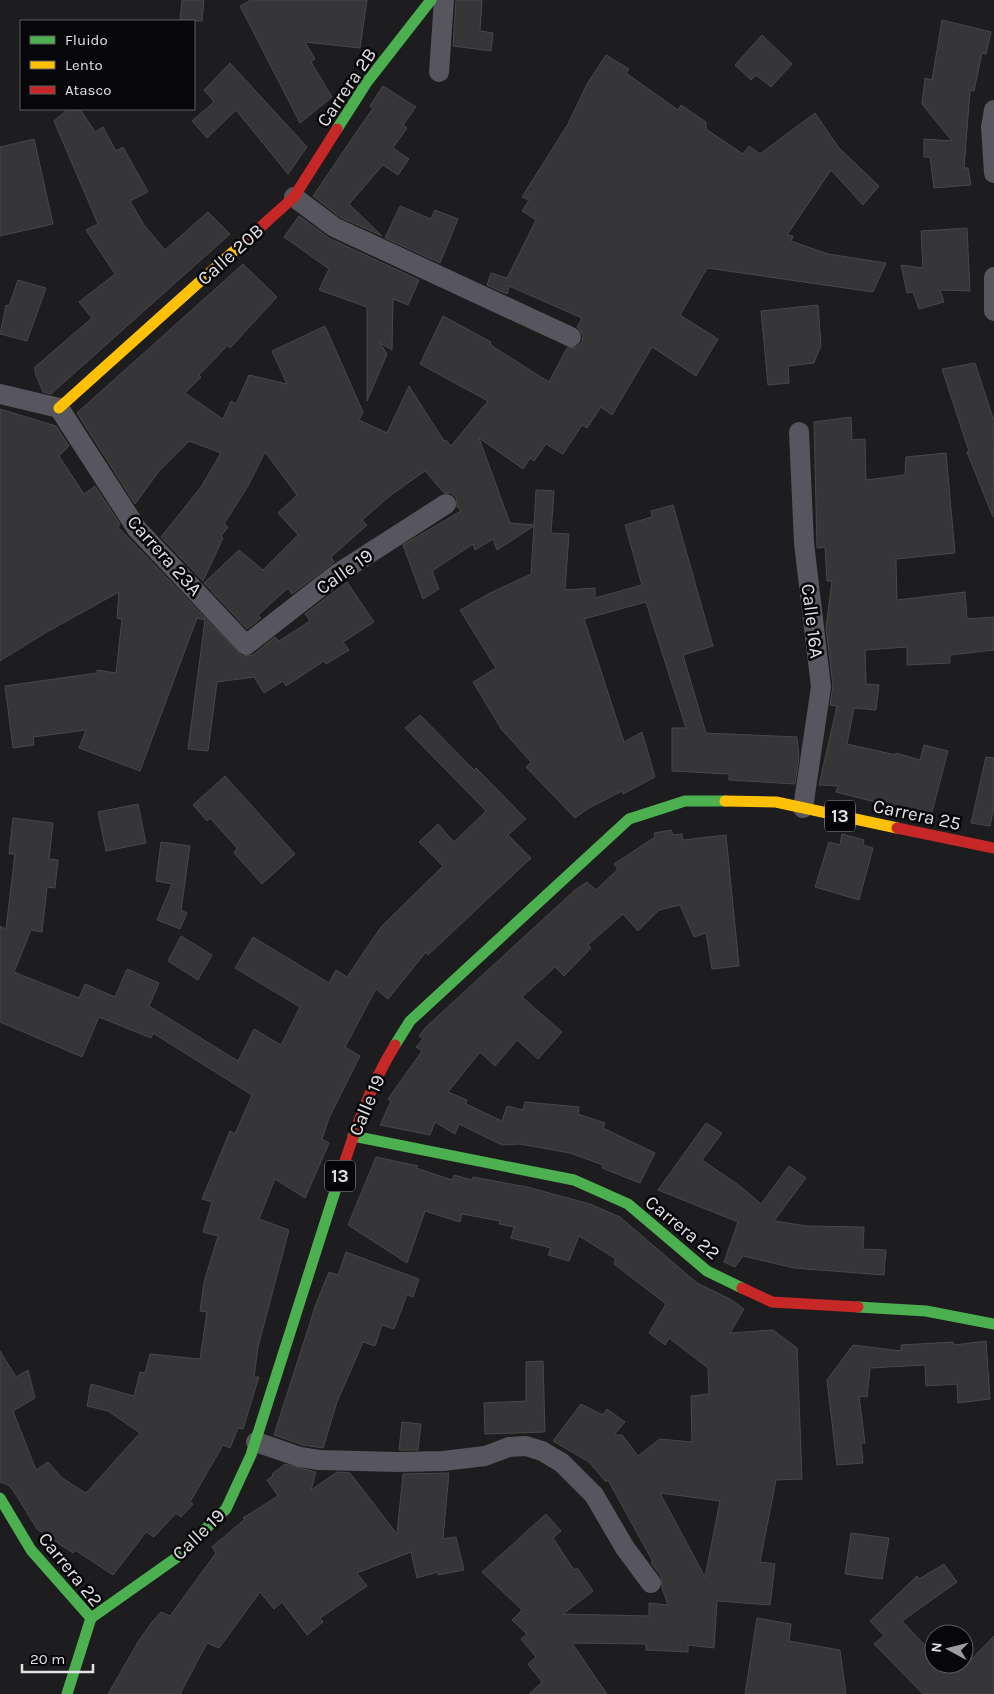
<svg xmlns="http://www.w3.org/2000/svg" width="994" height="1694" font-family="Karla,sans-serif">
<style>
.building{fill:#363537;stroke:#484749;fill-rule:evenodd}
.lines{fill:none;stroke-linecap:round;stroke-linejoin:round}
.street{stroke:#57555d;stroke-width:20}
.fast{stroke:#4caf50;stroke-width:11}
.slow{stroke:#ffc107;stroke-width:11}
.jam{stroke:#c62828;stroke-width:11}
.labels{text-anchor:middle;stroke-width:5;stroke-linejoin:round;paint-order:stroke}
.shield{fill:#070608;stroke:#a09fa2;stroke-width:1}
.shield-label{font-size:18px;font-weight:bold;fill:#e1e1e4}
.street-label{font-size:19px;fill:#e1e1e4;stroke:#070608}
</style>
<rect width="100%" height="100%" fill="#1d1c1e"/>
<g class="building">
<polygon points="182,0 204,0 202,21 180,21"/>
<polygon points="251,0 367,0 360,48 305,42 315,59 311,62 332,97 300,123 240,6"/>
<polygon points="456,0 482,0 480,31 493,33 491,51 453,46"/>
<polygon points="942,20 991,32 986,54 982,53 974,91 970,90 964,168 968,168 971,185 934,188 930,157 924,157 924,139 952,141 922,104 925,78 932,80"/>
<polygon points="762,35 792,64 771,87 756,75 751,80 735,65"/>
<polygon points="606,55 629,69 626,73 678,110 681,105 706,122 706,129 743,154 749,146 760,154 815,113 839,148 879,186 863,205 831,170 787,235 793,236 791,241 828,254 886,263 873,292 707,268 680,315 718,339 696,376 652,347 612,415 601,407 587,428 582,425 563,454 546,444 534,461 530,458 523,469 479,438 510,523 534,525 536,490 554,491 551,533 569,534 565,590 595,588 595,598 642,585 625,525 652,517 651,511 673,505 713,646 683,655 706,733 797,737 799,757 795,784 729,780 729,774 672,771 672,728 686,728 646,602 584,619 624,742 642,732 655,777 623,794 622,791 589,808 575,818 526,767 531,762 502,730 473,682 496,668 460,610 490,593 531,574 534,526 497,550 493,539 475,550 473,544 432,571 439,589 423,599 403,545 461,511 457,507 456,497 451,493 444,493 425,471 391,495 362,520 367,525 331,557 334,562 292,594 288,588 258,615 261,618 247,629 204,583 239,550 263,570 298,535 278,513 297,495 265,452 248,486 224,524 228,527 221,536 223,538 203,581 161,537 201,487 221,453 189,441 159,471 135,504 77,413 243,264 277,297 230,348 228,345 199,375 201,377 185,393 223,419 231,401 236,404 249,375 287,384 272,351 325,326 363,412 359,420 387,433 409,386 444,441 446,440 451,446 488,401 420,364 443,316 491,342 490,344 495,348 549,382 567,348 577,347 582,342 583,335 577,327 582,318 509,286 507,294 487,285 491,273 507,278 536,220 522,211 529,200 522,197 568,124 587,84"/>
<polygon points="230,63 307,147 288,174 236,110 207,138 192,121 214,102 204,90"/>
<polygon points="383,86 416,107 403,125 407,128 393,148 409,159 398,175 383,165 349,204 382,236 340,217 313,196 373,108 370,106"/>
<polygon points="68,109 80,109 95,132 103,127 116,151 123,147 148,192 130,201 144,225 165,250 208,212 230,234 51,394 43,392 35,373 35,367 92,318 79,302 115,274 86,230 98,224 54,121"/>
<polygon points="34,139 53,224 0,236 0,147"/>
<polygon points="400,206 431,219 435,210 458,219 440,263 385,238"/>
<polygon points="299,216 329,238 419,280 408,305 393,299 392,350 380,343 387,354 367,401 367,307 319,290 329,269 284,237"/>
<polygon points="967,228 970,291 940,290 944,302 919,309 913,292 907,293 901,265 923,268 921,231"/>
<polygon points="18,280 46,288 27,341 0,334 6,305 9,306"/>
<polygon points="818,305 821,345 814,363 788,366 789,383 768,385 761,311"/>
<polygon points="975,363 994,421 993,517 967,452 969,451 942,369"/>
<polygon points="0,409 56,426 69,446 59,456 84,494 95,486 120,524 118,527 242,656 253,655 275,637 279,641 310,621 305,614 347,582 374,622 343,642 349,650 326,664 324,661 286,686 283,681 264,693 254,677 217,682 208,751 188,749 205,620 197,618 140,771 79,748 86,730 33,737 34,745 13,748 5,686 97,673 97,670 116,673 122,619 117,618 119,592 45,633 0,661"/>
<polygon points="851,417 852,440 865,439 866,480 905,475 906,457 946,453 955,553 896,559 897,600 965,592 967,619 994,617 994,650 950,655 950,663 907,665 907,647 865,650 866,684 879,685 876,710 854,708 847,744 896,755 896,753 920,760 924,745 948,751 931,816 836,792 838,786 819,785 837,706 830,705 833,686 826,628 832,581 827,581 825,547 817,548 814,422"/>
<polygon points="420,715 474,770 476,768 526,819 508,835 531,858 428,955 426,952 388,999 376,989 345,1047 360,1056 329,1118 322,1139 329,1143 305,1198 275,1179 259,1219 289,1230 258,1347 254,1377 259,1377 243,1429 238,1428 230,1448 223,1445 190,1502 193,1504 181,1517 176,1513 154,1537 146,1532 113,1575 75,1550 73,1553 37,1529 13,1490 8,1485 0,1482 0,1351 16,1377 28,1370 35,1398 13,1411 36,1470 48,1462 62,1478 86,1493 140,1433 108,1411 87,1406 91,1384 134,1396 140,1372 145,1373 150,1354 200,1359 207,1312 200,1311 204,1282 218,1236 203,1232 212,1202 202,1199 230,1131 235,1134 252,1095 153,1033 151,1038 99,1017 82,1057 0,1022 0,926 6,929 15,854 9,854 13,818 53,823 49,859 58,860 55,888 47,887 42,932 31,930 14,972 79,998 85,984 115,997 127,969 159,983 149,1006 238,1061 254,1029 281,1045 300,1007 235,968 253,937 329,983 336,970 347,977 381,927 443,866 419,842 438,824 454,842 486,811 405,728"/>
<polygon points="986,757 994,758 994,807 990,826 971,823"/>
<polygon points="225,776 295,854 262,884 234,853 237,848 210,818 207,821 193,805"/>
<polygon points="138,804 146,843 106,851 98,812"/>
<polygon points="671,830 673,835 682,834 683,840 726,835 739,966 712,969 706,933 694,937 680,905 659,910 638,931 623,914 588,945 591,948 564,976 555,967 522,997 562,1032 538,1059 517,1040 495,1066 480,1052 448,1092 467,1100 466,1104 502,1121 507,1106 523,1110 525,1102 579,1107 578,1114 605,1123 603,1128 655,1153 640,1183 602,1168 603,1165 570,1153 520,1144 502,1145 459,1124 455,1134 435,1122 430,1135 380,1125 391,1101 388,1099 422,1051 416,1047 423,1039 419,1036 426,1027 575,890 587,882 596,890 618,869 614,864 655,837 654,833"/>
<polygon points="842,834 864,840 863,845 873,848 859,900 815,887 829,842 840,845"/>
<polygon points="161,842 190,846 181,910 187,913 180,929 157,920 172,884 156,881"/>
<polygon points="181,936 212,955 198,980 168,961"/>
<polygon points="706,1123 722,1133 702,1160 740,1186 761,1204 789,1166 806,1178 774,1221 807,1226 864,1227 863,1249 886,1250 884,1275 794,1268 743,1256 735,1267 724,1262 738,1222 658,1190"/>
<path d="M 376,1157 L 418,1166 L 416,1168 L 452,1180 L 454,1175 L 472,1180 L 473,1177 L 527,1187 L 590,1204 L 620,1217 L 697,1283 L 730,1299 L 744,1309 L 730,1333 L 773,1330 L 797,1348 L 802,1479 L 776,1480 L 760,1562 L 775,1564 L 770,1605 L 717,1601 L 714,1648 L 688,1645 L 688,1652 L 646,1650 L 646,1644 L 572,1643 L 607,1694 L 529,1694 L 542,1682 L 528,1664 L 536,1657 L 521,1639 L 527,1634 L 512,1620 L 522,1610 L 482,1572 L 546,1514 L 561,1531 L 553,1538 L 574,1570 L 577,1568 L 593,1591 L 563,1614 L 649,1616 L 649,1603 L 668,1605 L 662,1588 L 661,1576 L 652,1564 L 652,1560 L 608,1480 L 606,1482 L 589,1462 L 553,1441 L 581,1404 L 603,1415 L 607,1409 L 625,1422 L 614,1435 L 622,1435 L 638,1456 L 660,1439 L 692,1442 L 691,1396 L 709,1394 L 708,1368 L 669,1338 L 665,1345 L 649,1333 L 666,1304 L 614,1264 L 616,1259 L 579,1236 L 569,1261 L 548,1255 L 551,1248 L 511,1238 L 514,1227 L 499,1224 L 500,1221 L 462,1214 L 460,1222 L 425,1211 L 407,1263 L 348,1225 ZM 660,1493 L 720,1501 L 705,1577 Z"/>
<polygon points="346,1252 419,1279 413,1297 407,1295 394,1329 382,1325 375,1346 363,1342 337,1402 323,1448 303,1445 274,1435 316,1304 329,1272 338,1275"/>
<polygon points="986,1341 990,1399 958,1403 957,1384 926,1386 925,1365 870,1368 867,1397 859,1396 865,1443 861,1443 863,1463 837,1465 827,1380 853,1345 901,1351 901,1345 953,1342 954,1345"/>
<polygon points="543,1361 545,1432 485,1434 484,1403 526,1401 526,1362"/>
<polygon points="402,1422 421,1424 418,1450 399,1450"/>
<polygon points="285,1464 316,1472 311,1490 337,1472 350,1473 397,1534 403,1474 449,1473 443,1539 456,1537 464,1570 438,1575 438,1572 417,1578 411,1552 357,1573 367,1586 320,1618 323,1622 307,1635 282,1602 274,1609 260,1592 219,1648 207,1643 180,1694 108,1694 138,1642 152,1622 161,1612 170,1616 216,1553 212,1547 245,1519 243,1518 278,1496 267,1480 273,1476 272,1474"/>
<polygon points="851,1533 889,1538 882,1579 845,1574"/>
<polygon points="944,1564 957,1582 902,1621 934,1655 934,1664 967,1664 994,1636 994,1694 923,1694 874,1644 884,1636 870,1621 917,1576 919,1579"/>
<polygon points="757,1618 791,1624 789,1641 840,1650 846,1694 745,1694"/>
</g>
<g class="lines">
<g class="street">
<polyline points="439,72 444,0"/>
<polyline points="994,110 991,127 994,173"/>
<polyline points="294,197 334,227 571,337"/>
<polyline points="994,277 994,311"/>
<polyline points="0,394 59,408 137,529 246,645 337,574 446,504"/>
<polyline points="799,432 804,543 821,687 803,808"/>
<polyline points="256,1442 300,1457 319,1460 398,1462 443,1461 485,1456 509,1447 526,1446 542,1451 562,1463 594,1495 625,1548 651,1583"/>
</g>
<g class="fast">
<polyline points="337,129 367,82 431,0"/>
<polyline points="395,1045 410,1021 629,819 685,801 725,801"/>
<polyline points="353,1136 574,1180 628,1204 707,1271 742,1288"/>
<polyline points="858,1307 926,1311 994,1324"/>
<polyline points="0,1498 31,1550 91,1618 176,1558 226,1509 251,1455 338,1182"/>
<polyline points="67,1694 91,1618"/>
</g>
<g class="slow">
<polyline points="59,408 244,242"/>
<polyline points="725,801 776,802 897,828"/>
</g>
<g class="jam">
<polyline points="244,242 294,197 337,129"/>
<polyline points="897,828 994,848"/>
<path d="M 338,1182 C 353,1136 369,1087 395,1045"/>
<polyline points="742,1288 772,1302 858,1307"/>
</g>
</g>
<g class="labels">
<g class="shield">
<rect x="825" y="800.5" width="30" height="31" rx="4"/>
<rect x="325" y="1160.5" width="30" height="31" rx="4"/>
</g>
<g class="shield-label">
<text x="840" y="822">13</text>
<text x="340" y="1182">13</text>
</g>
<g class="street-label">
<text transform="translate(346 87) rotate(-56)" y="7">Carrera 2B</text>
<text transform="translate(230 254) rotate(-42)" y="7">Calle 20B</text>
<text transform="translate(165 555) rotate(48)" y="7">Carrera 23A</text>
<text transform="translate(344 571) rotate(-35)" y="7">Calle 19</text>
<text transform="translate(813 621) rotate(83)" y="7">Calle 16A</text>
<text transform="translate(917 814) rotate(12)" y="7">Carrera 25</text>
<text transform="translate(366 1105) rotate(-67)" y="7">Calle 19</text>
<text transform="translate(683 1227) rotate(39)" y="7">Carrera 22</text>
<text transform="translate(198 1534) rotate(-44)" y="7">Calle 19</text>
<text transform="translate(71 1569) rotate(51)" y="7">Carrera 22</text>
</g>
</g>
<rect x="20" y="20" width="175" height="90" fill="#070608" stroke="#5e5e60"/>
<rect x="30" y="36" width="25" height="8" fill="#4caf50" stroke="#5e5e60"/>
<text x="65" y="45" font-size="15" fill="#e1e1e4">Fluido</text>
<rect x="30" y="61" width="25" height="8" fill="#ffc107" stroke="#5e5e60"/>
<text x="65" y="70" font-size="15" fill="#e1e1e4">Lento</text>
<rect x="30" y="86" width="25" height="8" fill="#c62828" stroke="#5e5e60"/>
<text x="65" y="95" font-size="15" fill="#e1e1e4">Atasco</text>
<g transform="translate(949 1649) rotate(277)"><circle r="24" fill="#070608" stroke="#5e5e60"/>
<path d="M0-4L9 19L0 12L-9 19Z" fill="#9c9c9f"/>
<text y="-8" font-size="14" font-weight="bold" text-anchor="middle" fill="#e1e1e4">N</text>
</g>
<path d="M22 1664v8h71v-8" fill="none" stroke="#e1e1e4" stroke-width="2.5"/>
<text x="30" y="1664" font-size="15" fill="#e1e1e4" stroke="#070608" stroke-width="4" paint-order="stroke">20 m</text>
</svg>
